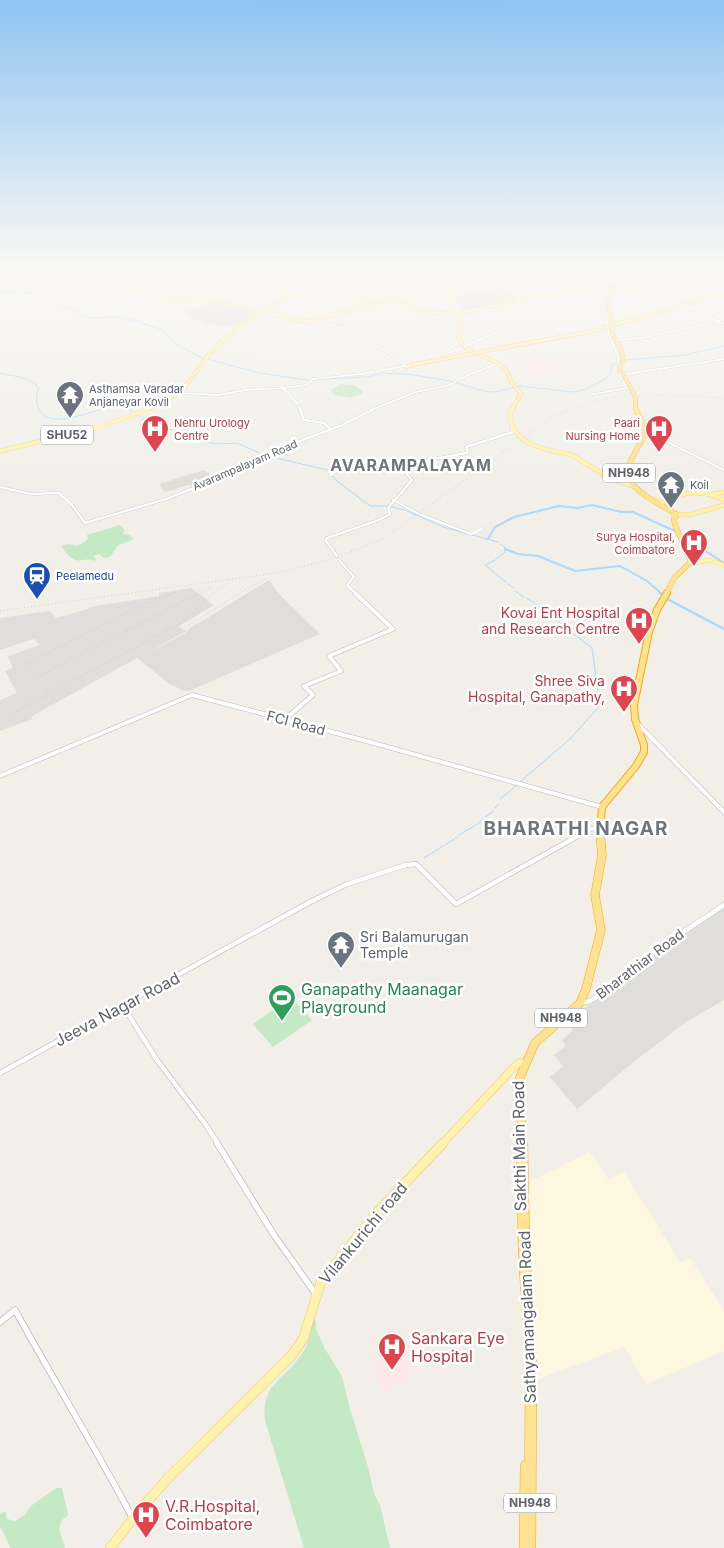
<svg xmlns="http://www.w3.org/2000/svg" width="724" height="1548" font-family="Inter,sans-serif">
<style>
.commercial{fill:#fef7e0}
.industrial{fill:#e0deda}
.education{fill:#e1ded6}
.medical{fill:#fce8e6}
.green{fill:#c5e8c5}
.lines{fill:none;stroke-linecap:round;stroke-linejoin:round}
.stream{stroke:#aadaff;stroke-width:1}
.canal-far1{stroke:#aadaff;stroke-width:2}
.canal{stroke:#aadaff;stroke-width:2.5}
.minor-far4-casing{stroke:#b5b8bc;stroke-width:2.5}
.minor-far3-casing{stroke:#b5b8bc;stroke-width:3}
.minor-far2-casing{stroke:#b5b8bc;stroke-width:5}
.minor-far1-casing{stroke:#b5b8bc;stroke-width:5.5}
.minor-casing{stroke:#b5b8bc;stroke-width:7}
.major-far3-casing{stroke:#f2c960;stroke-width:4}
.major-far2-casing{stroke:#f2c960;stroke-width:4.5}
.major-far1-casing{stroke:#f2c960;stroke-width:8}
.major-casing{stroke:#f2c960;stroke-width:10}
.highway-far4-casing{stroke:#f9ab00;stroke-width:4.5}
.highway-far3-casing{stroke:#f9ab00;stroke-width:5.5}
.highway-far2-casing{stroke:#f9ab00;stroke-width:8}
.highway-far1-casing{stroke:#f9ab00;stroke-width:9}
.highway-casing{stroke:#f9ab00;stroke-width:12}
.minor-far4{stroke:#fff;stroke-width:2}
.minor-far3{stroke:#fff;stroke-width:2.5}
.minor-far2{stroke:#fff;stroke-width:4}
.minor-far1{stroke:#fff;stroke-width:4.5}
.minor{stroke:#fff;stroke-width:5.5}
.major-far3{stroke:#fff2af;stroke-width:3}
.major-far2{stroke:#fff2af;stroke-width:4}
.major-far1{stroke:#fff2af;stroke-width:7}
.major{stroke:#fff2af;stroke-width:9}
.highway-far4{stroke:#fde293;stroke-width:4}
.highway-far3{stroke:#fde293;stroke-width:5}
.highway-far2{stroke:#fde293;stroke-width:6}
.highway-far1{stroke:#fde293;stroke-width:8}
.highway{stroke:#fde293;stroke-width:11}
.rail{stroke:#b6b7b8;stroke-width:1;stroke-dasharray:0.5 3;stroke-linecap:butt}
.major-bridge-far1-casing{stroke:#f2c960;stroke-width:4;stroke-linecap:butt}
.major-bridge-casing{stroke:#f2c960;stroke-width:4.5;stroke-linecap:butt}
.highway-bridge-casing{stroke:#f9ab00;stroke-width:4.5;stroke-linecap:butt}
.major-bridge-far1{stroke:#fff2af;stroke-width:3}
.major-bridge{stroke:#fff2af;stroke-width:4}
.highway-bridge{stroke:#fde293;stroke-width:4}
.labels{text-anchor:middle;stroke-width:5;stroke-linejoin:round;paint-order:stroke}
.far-worship-label{font-size:11px;fill:#5b616d;stroke:#fff;text-anchor:start}
.far-health-label{font-size:11px;fill:#be3a42;stroke:#fff;text-anchor:end}
.far-street-label{font-size:11px;fill:#5f6368;stroke:#fff}
.far-transit-label{font-size:11px;fill:#164399;stroke:#fff;text-anchor:start}
.shield{fill:#fff;stroke:#8f9295;stroke-width:1}
.shield-label{font-size:12px;font-weight:bold;fill:#5f6368}
.health-label{font-size:14px;fill:#be3a42;stroke:#fff;text-anchor:end}
.street-label{font-size:14px;fill:#5f6368;stroke:#fff}
.worship-label{font-size:14px;fill:#5b616d;stroke:#fff;text-anchor:start}
.far-district-label{font-size:16px;font-weight:bold;letter-spacing:1px;fill:#70757a;stroke:#fff}
.near-leisure-label{font-size:16px;fill:#27864d;stroke:#fff;text-anchor:start}
.near-street-label{font-size:16px;fill:#5f6368;stroke:#fff}
.near-health-label{font-size:16px;fill:#be3a42;stroke:#fff;text-anchor:start}
.district-label{font-size:19px;font-weight:bold;letter-spacing:1px;fill:#70757a;stroke:#fff}
</style>
<rect width="100%" height="100%" fill="#f1efe8"/>
<polygon class="commercial" points="590,1152 608,1179 624,1172 681,1263 690,1258 724,1311 724,1351 646,1384 624,1347 538,1379 528,1182"/>
<g class="industrial">
<polygon points="213,302 258,311 235,327 208,324 182,313"/>
<polygon points="269,580 281,596 320,634 189,691 182,690 168,683 137,658 32,716 32,719 0,731 0,700 17,693 5,671 13,668 8,656 40,645 34,639 0,650 0,618 50,611 56,618 88,609 89,607 159,596 159,593 191,588 214,605 179,626 186,631 139,658 185,633 189,629"/>
<polygon points="724,908 724,1000 686,1022 636,1060 577,1109 550,1077 563,1066 554,1055 566,1046 562,1040 573,1030 568,1022 633,970"/>
</g>
<g class="education">
<polygon points="501,288 517,299 463,310 453,298"/>
<polygon points="204,470 215,479 194,486 188,485 165,492 159,484"/>
</g>
<g class="medical">
<polygon points="543,358 561,371 536,376 520,364"/>
<polygon points="402,1348 414,1377 383,1394 371,1365"/>
</g>
<g class="green">
<polygon points="341,384 353,385 362,390 362,393 351,398 333,395 331,390"/>
<path d="M 120,525 L 125,530 L 122,534 L 129,535 L 134,539 L 118,545 L 110,557 L 104,558 L 99,554 L 93,556 L 96,559 L 94,561 C 86,557 79,563 73,559 C 68,557 65,550 61,546 L 67,544 L 78,546 L 88,539 L 87,535 Z"/>
<polygon points="291,997 312,1020 273,1047 253,1024"/>
<path d="M 314,1319 L 316,1322 L 316,1329 L 325,1349 L 342,1376 L 350,1409 L 368,1467 L 374,1494 L 380,1505 L 390,1548 L 304,1548 L 266,1424 C 257,1384 289,1378 305,1349 C 310,1340 310,1329 314,1319 Z"/>
<polygon points="56,1488 62,1488 68,1515 61,1521 59,1529 65,1548 11,1548 0,1526 0,1514 5,1511 7,1519 15,1521 25,1515 31,1506"/>
</g>
<g class="lines">
<g class="stream">
<polyline points="0,292 33,293 74,310 82,316 93,318 117,317 137,321 164,331 174,343 200,357 259,373 306,380 366,377 384,373 407,374 450,381 484,391 495,392 519,386 574,392 586,389 607,378 611,373 611,366 617,362"/>
<polyline points="626,360 685,355 724,346"/>
<path d="M 0,373 C 14,377 29,376 39,388 C 36,394 36,400 38,407 C 47,435 101,405 118,407 C 134,409 147,421 156,433 L 182,427 L 191,430 L 206,442 L 217,444 L 237,443 L 264,455"/>
<polyline points="267,456 328,470 337,481 370,506 388,506 405,510 443,527 498,542"/>
<polyline points="496,559 505,552 505,547 500,544"/>
<polyline points="495,560 485,565 506,582"/>
<polyline points="508,584 514,588"/>
<polyline points="515,591 524,597"/>
<polyline points="527,598 543,610"/>
<polyline points="547,613 592,648 600,705 598,708"/>
<polyline points="520,782 570,739 597,709"/>
<polyline points="500,799 517,785"/>
<polyline points="495,808 499,804"/>
<polyline points="476,825 493,811"/>
<polyline points="459,835 474,826"/>
<polyline points="445,845 457,837"/>
<polyline points="424,858 443,846"/>
</g>
<g class="canal-far1">
<polyline points="681,535 724,563"/>
<polyline points="488,539 495,527 514,517 559,506 578,508 592,505 621,512 633,512 677,532"/>
<polyline points="505,549 518,554 538,556 575,571 620,566 647,581 662,594"/>
</g>
<polyline class="canal" points="660,593 669,600 724,629"/>
<defs>
<g id="minor-far4">
<polyline points="93,268 93,271"/>
<polyline points="720,268 724,270"/>
<polyline points="105,277 147,268"/>
<polyline points="604,283 606,290 605,311 609,334 618,356 618,364 620,365"/>
<polyline points="0,303 58,287 86,272"/>
<polyline points="686,305 724,324"/>
<polyline points="311,321 349,329 395,357 405,366"/>
<polyline points="616,341 647,337 724,320"/>
<polyline points="466,346 582,293"/>
<polyline points="448,353 461,348"/>
<polyline points="620,375 724,359"/>
<polyline points="283,388 298,404 300,410"/>
<polyline points="180,393 218,395 246,390 283,388 306,385 313,379 361,374 410,365"/>
<polyline points="589,395 627,388 619,374"/>
<polyline points="371,410 416,392 450,385 459,379 496,364"/>
<polyline points="509,410 514,405"/>
</g>
<g id="minor-far3">
<polyline points="300,409 304,420 324,423 330,429"/>
<polyline points="645,431 724,470"/>
<polyline points="406,471 429,462"/>
<polyline points="330,475 333,474"/>
<polyline points="0,487 31,494 59,493 72,505 85,523 166,499 221,477 281,448 340,426 374,409"/>
<polyline points="393,500 421,515 471,534 482,529"/>
<polyline points="337,556 326,541 327,538 379,520 390,514 388,508 412,480 399,465 466,453 468,451 466,447 513,432 508,417 510,409"/>
<polyline points="339,560 354,577 347,585 356,594"/>
</g>
<g id="minor-far2">
<polyline points="284,720 313,695 304,686 341,671 329,656 393,629 355,593"/>
<polyline points="637,723 724,812"/>
<polyline points="0,776 192,695 370,742 602,807"/>
<polyline points="582,833 599,826"/>
</g>
<g id="minor-far1">
<polyline points="581,1003 590,1001 598,996 653,952 724,905"/>
<polyline points="123,1006 157,1060 206,1125 218,1144"/>
<polyline points="0,1073 310,902 347,884 406,865 416,864 456,904 585,832"/>
</g>
<g id="minor">
<polyline points="217,1143 274,1235 315,1293"/>
<path d="M 0,1322 L 15,1310 C 53,1379 95,1447 132,1517"/>
</g>
<g id="major-far3">
<polyline points="70,268 86,272"/>
<polyline points="242,268 292,297"/>
<path d="M 429,268 L 446,293 L 462,326 L 458,337 C 468,357 489,354 504,368 C 508,371 509,378 512,382"/>
<polyline points="90,273 171,300 201,298 307,322 395,298 424,312 455,314 545,295 572,292"/>
<polyline points="597,276 625,268"/>
<polyline points="323,283 369,304"/>
<polyline points="574,292 611,292 724,273"/>
<polyline points="666,310 724,293"/>
<polyline points="406,367 416,364"/>
<polyline points="510,380 521,394 514,406"/>
<polyline points="147,410 181,392 214,348 233,332 270,307 354,268"/>
</g>
<g id="major-far2">
<polyline points="0,451 96,428 149,409"/>
<polyline points="572,455 611,479 633,486"/>
<polyline points="713,494 724,492"/>
<path d="M 661,503 C 684,491 701,489 724,500"/>
<polyline points="673,515 692,514 724,505"/>
<polyline points="688,564 710,560 724,565"/>
</g>
<polyline id="major-far1" points="442,1144 514,1067 520,1062 524,1064"/>
<polyline id="major" points="110,1548 138,1512 168,1478 291,1356 303,1339 321,1282 373,1217 443,1143"/>
<g id="highway-far4">
<polyline points="620,372 619,366 621,362"/>
<polyline points="635,396 636,410"/>
</g>
<path id="highway-far3" d="M 636,409 L 646,431 C 642,442 634,452 630,463 C 621,491 660,502 677,515 L 674,519 L 675,525 L 691,562 L 675,577 L 666,594"/>
<polyline id="highway-far2" points="600,833 602,807 636,766 644,752 644,745 635,719 634,705 649,632 657,610 667,593"/>
<polyline id="highway-far1" points="522,1144 520,1077 535,1043 580,1003 586,989 601,930 595,895 602,855 600,832"/>
<g id="highway">
<polyline points="522,1143 524,1251 531,1364 530,1548"/>
<polyline points="525,1548 526,1466"/>
</g>
</defs>
<use href="#minor-far4" class="minor-far4-casing"/>
<use href="#minor-far3" class="minor-far3-casing"/>
<use href="#minor-far2" class="minor-far2-casing"/>
<use href="#minor-far1" class="minor-far1-casing"/>
<use href="#minor" class="minor-casing"/>
<use href="#major-far3" class="major-far3-casing"/>
<use href="#major-far2" class="major-far2-casing"/>
<use href="#major-far1" class="major-far1-casing"/>
<use href="#major" class="major-casing"/>
<use href="#highway-far4" class="highway-far4-casing"/>
<use href="#highway-far3" class="highway-far3-casing"/>
<use href="#highway-far2" class="highway-far2-casing"/>
<use href="#highway-far1" class="highway-far1-casing"/>
<use href="#highway" class="highway-casing"/>
<use href="#minor-far4" class="minor-far4"/>
<use href="#minor-far3" class="minor-far3"/>
<use href="#minor-far2" class="minor-far2"/>
<use href="#minor-far1" class="minor-far1"/>
<use href="#minor" class="minor"/>
<use href="#major-far3" class="major-far3"/>
<use href="#major-far2" class="major-far2"/>
<use href="#major-far1" class="major-far1"/>
<use href="#major" class="major"/>
<use href="#highway-far4" class="highway-far4"/>
<use href="#highway-far3" class="highway-far3"/>
<use href="#highway-far2" class="highway-far2"/>
<use href="#highway-far1" class="highway-far1"/>
<use href="#highway" class="highway"/>
<g class="rail">
<path d="M 0,611 L 276,573 C 314,565 349,554 384,538 L 554,416 C 610,388 664,395 724,398"/>
<polyline points="189,625 253,585 268,578"/>
<polyline points="24,665 145,604 177,592"/>
<polyline points="37,677 213,586"/>
<polyline points="13,713 181,623 217,590 231,582"/>
</g>
<defs>
<g id="major-bridge-far1">
<polyline points="416,364 593,331 670,309"/>
<polyline points="512,410 514,406"/>
</g>
<path id="major-bridge" d="M 512,409 C 510,414 510,418 512,424 C 520,448 551,450 572,455"/>
<g id="highway-bridge">
<polyline points="591,268 610,288 607,305 612,320 612,333 622,352 624,362"/>
<polyline points="622,372 635,396"/>
</g>
</defs>
<use href="#major-bridge-far1" class="major-bridge-far1-casing"/>
<use href="#major-bridge" class="major-bridge-casing"/>
<use href="#highway-bridge" class="highway-bridge-casing"/>
<use href="#major-bridge-far1" class="major-bridge-far1"/>
<use href="#major-bridge" class="major-bridge"/>
<use href="#highway-bridge" class="highway-bridge"/>
</g>
<linearGradient id="sky" x2="0" y2="1"><stop stop-color="#8fc3f1"/><stop offset="0.55" stop-color="#f9f8f5"/><stop offset="1" stop-color="#f9f8f5" stop-opacity="0"/></linearGradient>
<rect width="724" height="485" fill="url(#sky)"/>
<defs>
<symbol id="temple-pin" viewBox="-11 -11 22 30"><path d="M0 17L-7.5 6A9.5 9.5 0 1 1 7.5 6Z" fill="#6b7280" stroke="#fff"/><path d="M0-6L5-2H3V0L6.5 2.5H4V6H1.5V3h-3V6H-4V2.5H-6.5L-3 0V-2H-5Z" fill="#fff"/></symbol>
<symbol id="hospital-pin" viewBox="-11 -11 22 30"><path d="M0 17L-7.5 6A9.5 9.5 0 1 1 7.5 6Z" fill="#e0444e" stroke="#fff"/><path d="M-5-5h3v3.5h4V-5h3V5h-3V1.5h-4V5h-3Z" fill="#fff"/></symbol>
<symbol id="station-pin" viewBox="-11 -11 22 30"><path d="M0 17L-7.5 6A9.5 9.5 0 1 1 7.5 6Z" fill="#1a4fb4" stroke="#fff"/><path d="M-3-6H3Q5-6 5-4V2Q5 4 3 4L4.5 6H3L1.5 4h-3L-3 6H-4.5L-3 4Q-5 4-5 2V-4Q-5-6-3-6ZM-3.5-4v3h7v-3ZM-3.5 1v1.5H-2V1ZM2 1v1.5H3.5V1Z" fill="#fff"/></symbol>
<symbol id="stadium-pin" viewBox="-11 -11 22 30"><path d="M0 17L-7.5 6A9.5 9.5 0 1 1 7.5 6Z" fill="#2e9e5b" stroke="#fff"/><path d="M0-5a6.5 5 0 1 0 0 10a6.5 5 0 1 0 0-10ZM-3.5-1.8h7v3.6h-7Z" fill="#fff"/></symbol>
</defs>
<g fill-rule="evenodd">
<use href="#temple-pin" x="54" y="379" width="32" height="43"/>
<use href="#hospital-pin" x="139" y="413" width="32" height="43"/>
<use href="#hospital-pin" x="643" y="413" width="32" height="43"/>
<use href="#temple-pin" x="655" y="469" width="32" height="43"/>
<use href="#hospital-pin" x="678" y="527" width="32" height="43"/>
<use href="#station-pin" x="21" y="560" width="32" height="43"/>
<use href="#hospital-pin" x="623" y="605" width="32" height="43"/>
<use href="#hospital-pin" x="608" y="673" width="32" height="43"/>
<use href="#temple-pin" x="325" y="929" width="32" height="43"/>
<use href="#stadium-pin" x="266" y="982" width="32" height="43"/>
<use href="#hospital-pin" x="376" y="1331" width="32" height="43"/>
<use href="#hospital-pin" x="130" y="1499" width="32" height="43"/>
</g>
<g class="labels">
<g class="far-worship-label">
<text x="89" y="393">Asthamsa Varadar<tspan x="89" dy="13">Anjaneyar Kovil</tspan></text>
<text x="690" y="489">Koil</text>
</g>
<g class="far-health-label">
<text x="174" y="427" text-anchor="start">Nehru Urology<tspan x="174" dy="13">Centre</tspan></text>
<text x="640" y="427">Paari<tspan x="640" dy="13">Nursing Home</tspan></text>
<text x="675" y="541">Surya Hospital,<tspan x="675" dy="13">Coimbatore</tspan></text>
</g>
<g class="far-street-label">
<text transform="translate(245 465) rotate(-23)" y="4">Avarampalayam Road</text>
</g>
<g class="far-transit-label">
<text x="56" y="580">Peelamedu</text>
</g>
<g class="shield">
<rect x="41" y="425.5" width="52" height="19" rx="4"/>
<rect x="603" y="463.5" width="52" height="19" rx="4"/>
<rect x="535" y="1008.5" width="52" height="19" rx="4"/>
<rect x="504" y="1493.5" width="52" height="19" rx="4"/>
</g>
<g class="shield-label">
<text x="67" y="439">SHU52</text>
<text x="629" y="477">NH948</text>
<text x="561" y="1022">NH948</text>
<text x="530" y="1507">NH948</text>
</g>
<g class="health-label">
<text x="620" y="618">Kovai Ent Hospital<tspan x="620" dy="16">and Research Centre</tspan></text>
<text x="605" y="686">Shree Siva<tspan x="605" dy="16">Hospital, Ganapathy,</tspan></text>
</g>
<g class="street-label">
<text transform="translate(296 723) rotate(15)" y="5">FCI Road</text>
<text transform="translate(640 964) rotate(-37)" y="5">Bharathiar Road</text>
</g>
<g class="worship-label">
<text x="360" y="942">Sri Balamurugan<tspan x="360" dy="16">Temple</tspan></text>
</g>
<g class="far-district-label">
<text x="411" y="471">AVARAMPALAYAM</text>
</g>
<g class="near-leisure-label">
<text x="301" y="995">Ganapathy Maanagar<tspan x="301" dy="18">Playground</tspan></text>
</g>
<g class="near-street-label">
<text transform="translate(117 1009) rotate(-28)" y="6">Jeeva Nagar Road</text>
<text transform="translate(519 1146) rotate(-91)" y="6">Sakthi Main Road</text>
<text transform="translate(363 1233) rotate(-50)" y="6">Vilankurichi road</text>
<text transform="translate(527 1317) rotate(-92)" y="6">Sathyamangalam Road</text>
</g>
<g class="near-health-label">
<text x="411" y="1344">Sankara Eye<tspan x="411" dy="18">Hospital</tspan></text>
<text x="165" y="1512">V.R.Hospital,<tspan x="165" dy="18">Coimbatore</tspan></text>
</g>
<g class="district-label">
<text x="576" y="835">BHARATHI NAGAR</text>
</g>
</g>
</svg>
